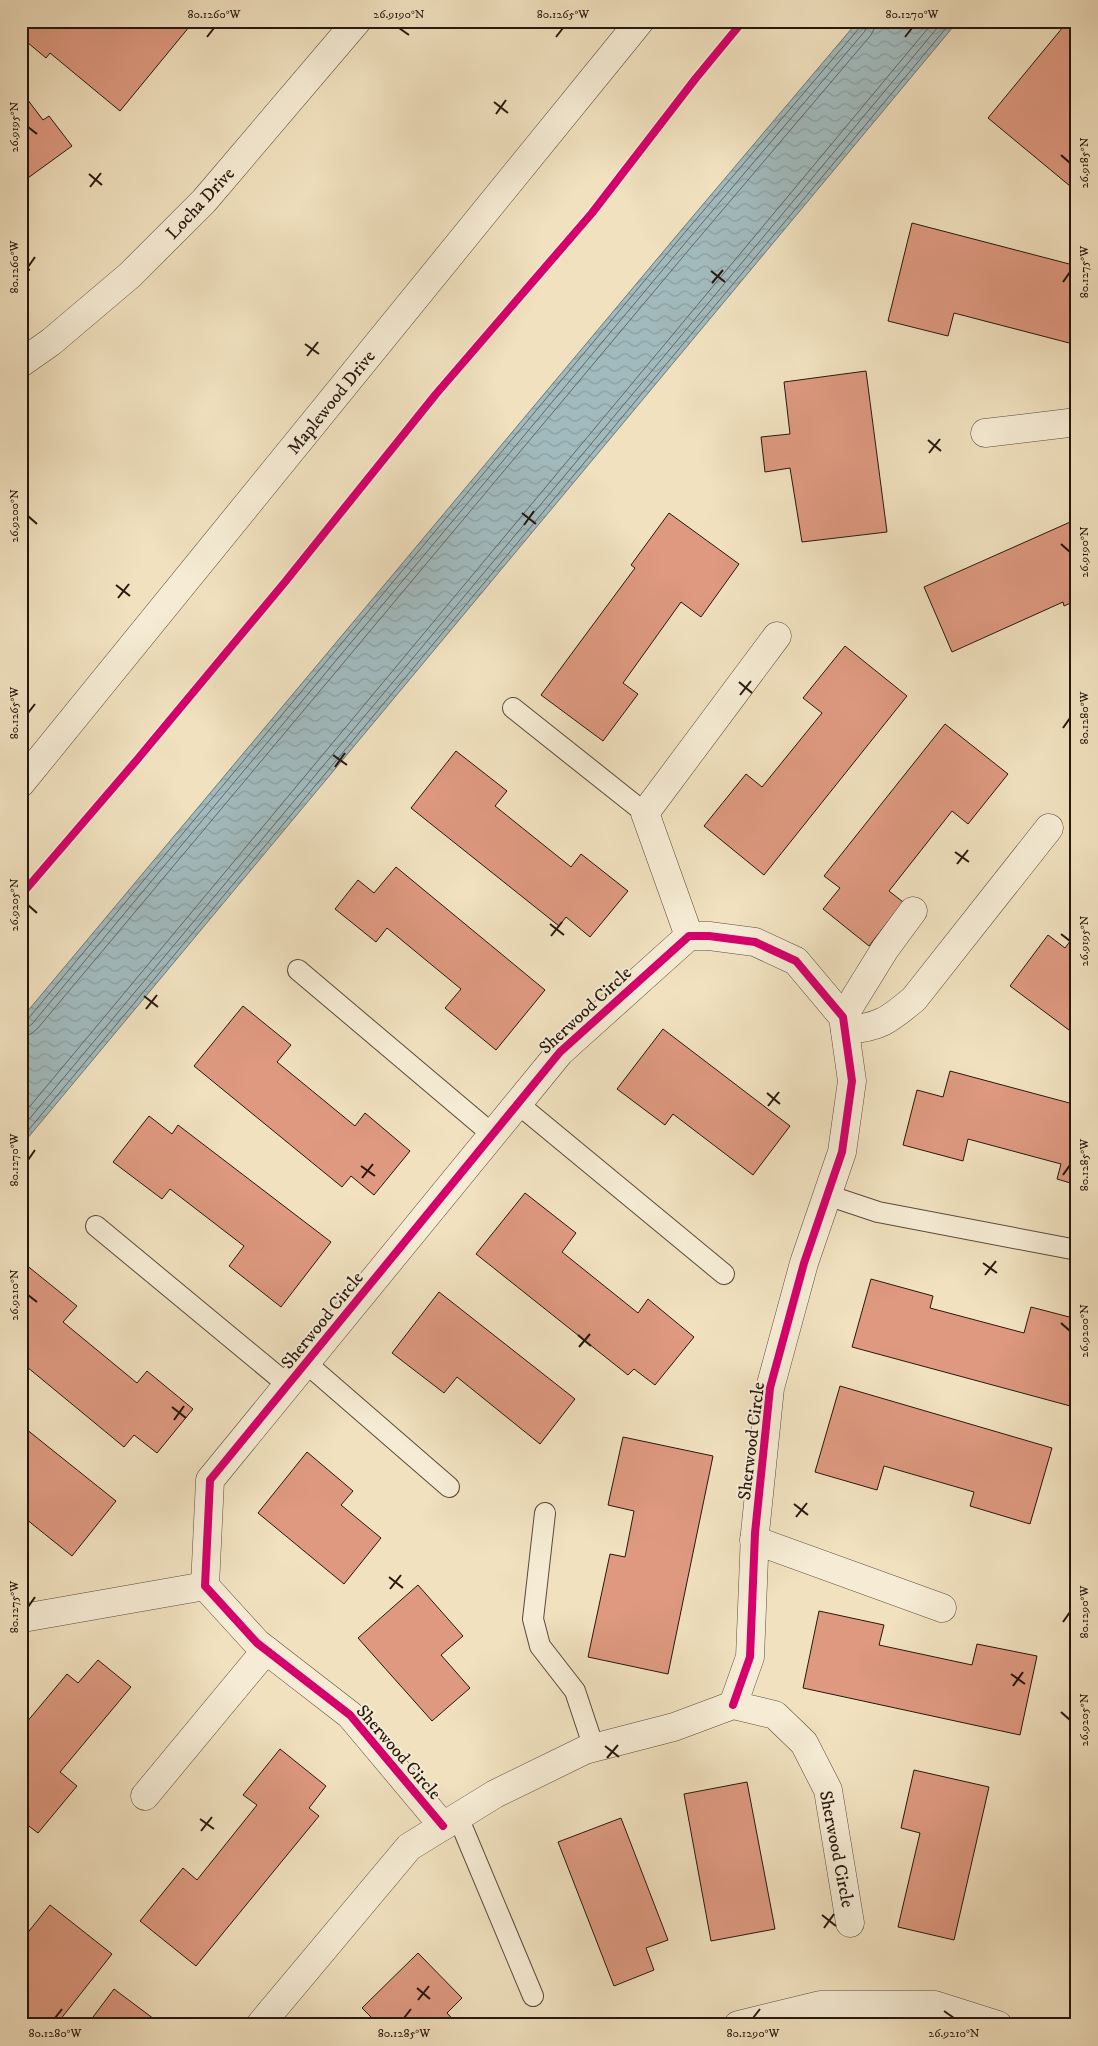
<svg xmlns="http://www.w3.org/2000/svg" width="1098" height="2046" font-family="'IM FELL DW Pica',serif">
<style>
.water{fill:url(#water-waves);stroke:#707977}
.lines{fill:none;stroke-linecap:round;stroke-linejoin:round}
.shore{stroke:#646866;stroke-width:1}
.building{fill:#de9980;stroke:#26170e}
.service-casing{stroke:#594a3a;stroke-width:22}
.minor-casing{stroke:#594a3a;stroke-width:29}
.tertiary-casing{stroke:#594a3a;stroke-width:29}
.service{stroke:#f6ecd5;stroke-width:20}
.minor{stroke:#f6ecd5;stroke-width:28}
.tertiary{stroke:#f6ecd5;stroke-width:28}
.cycleway-casing{stroke:#f6ecd5;stroke-width:11}
.cycleway{stroke:#d6006c;stroke-width:8}
.ticks{fill:none;stroke:#26170e;stroke-width:2}
.labels{text-anchor:middle;stroke-width:4;stroke-linejoin:round;paint-order:stroke}
.street-label{font-size:18px;fill:#26170e;stroke:#f6ecd5}
.neatline{fill:none;stroke:#26170e;stroke-width:2}
.ticks-label{font-size:12px;text-anchor:middle;fill:#26170e}
</style>
<defs>
<pattern id="water-waves" width="16" height="10" patternUnits="userSpaceOnUse" patternTransform="scale(1.25)"><rect width="16" height="10" fill="#a1babd"/><path d="M0 5q4-4 8 0t8 0" fill="none" stroke="#8a9fa1"/></pattern>
</defs>
<rect width="100%" height="100%" fill="#f1e1bf"/>
<filter id="stains"><feTurbulence type="fractalNoise" baseFrequency=".004" numOctaves="4"/><feColorMatrix values="0 0 0 0 .2 0 0 0 0 .09 0 0 0 0 .02 0 0 0 .5 -.17"/></filter>
<radialGradient id="worn" r=".72"><stop offset=".6" stop-color="#630" stop-opacity="0"/><stop offset="1" stop-color="#630" stop-opacity=".3"/></radialGradient>
<polygon class="water" points="858,21 958,21 21,1146 21,1019 678,234"/>
<g class="lines">
<g class="shore">
<polyline points="21,1022 27,1020 681,237 860,27 862,21"/>
<polyline points="21,1028 28,1027 32,1024 686,242 865,31 868,21"/>
<polyline points="21,1036 31,1034 38,1028 692,246 871,35 874,29 875,21"/>
<polyline points="21,1117 934,21"/>
<polyline points="21,1129 943,21"/>
<polyline points="21,1139 952,21"/>
</g>
</g>
<g class="building">
<polygon points="21,21 194,21 120,111 50,53 46,58 21,37"/>
<polygon points="1068,21 1077,21 1076,191 988,118"/>
<polygon points="21,91 43,120 49,116 72,146 21,183"/>
<polygon points="912,223 1077,266 1077,345 954,313 948,336 888,321"/>
<polygon points="21,258 30,270 21,276"/>
<polygon points="866,371 887,532 802,542 790,468 765,472 761,437 790,434 784,382"/>
<polygon points="669,513 739,564 701,617 681,602 623,683 638,694 603,741 541,695 635,568 631,565"/>
<polygon points="1077,519 1077,600 1064,606 1063,602 952,652 924,587"/>
<polygon points="845,646 907,696 764,875 704,826 746,774 762,787 822,713 803,698"/>
<polygon points="945,724 1008,774 968,824 952,811 889,891 903,902 869,946 823,909 840,888 824,876"/>
<polygon points="456,751 507,791 495,806 571,867 581,854 628,891 590,937 566,917 559,926 411,808"/>
<polygon points="396,867 545,990 496,1050 445,1008 461,989 387,928 376,942 335,909 358,880 374,893"/>
<polygon points="1077,932 1077,1027 1073,1033 1010,986 1048,935 1065,948"/>
<polygon points="243,1006 291,1045 277,1062 355,1126 365,1113 410,1151 374,1195 351,1176 342,1187 194,1066"/>
<polygon points="663,1029 790,1126 753,1175 673,1114 665,1125 617,1089"/>
<polygon points="950,1071 1077,1105 1077,1185 1057,1179 1061,1164 968,1139 963,1161 903,1145 917,1090 943,1097"/>
<polygon points="149,1116 172,1134 178,1125 331,1242 281,1307 229,1266 244,1246 170,1189 162,1199 113,1162"/>
<polygon points="525,1193 576,1233 562,1252 638,1313 648,1299 694,1337 655,1385 634,1369 628,1375 476,1254"/>
<polygon points="25,1264 77,1306 63,1322 137,1383 147,1371 193,1409 157,1453 134,1435 124,1447 21,1362 21,1269"/>
<polygon points="871,1279 933,1296 930,1308 1024,1333 1031,1307 1077,1319 1077,1395 1074,1407 852,1347"/>
<polygon points="439,1292 575,1399 540,1444 457,1377 444,1393 392,1353"/>
<polygon points="840,1386 1052,1448 1030,1524 970,1506 974,1492 884,1466 877,1490 815,1472"/>
<polygon points="21,1425 116,1501 72,1556 21,1515"/>
<polygon points="623,1437 713,1456 668,1674 588,1657 610,1554 625,1557 634,1511 608,1505"/>
<polygon points="307,1452 353,1491 341,1505 381,1538 344,1584 258,1513"/>
<polygon points="418,1585 463,1636 441,1655 470,1688 432,1721 358,1638"/>
<polygon points="819,1611 884,1625 879,1645 972,1665 977,1644 1037,1656 1020,1735 803,1688"/>
<polygon points="98,1660 131,1687 60,1772 77,1786 38,1833 21,1820 21,1729 67,1674 78,1683"/>
<polygon points="280,1749 326,1786 309,1808 319,1816 196,1966 140,1921 183,1868 197,1880 257,1805 243,1795"/>
<polygon points="914,1770 989,1787 954,1940 898,1927 920,1833 901,1828"/>
<polygon points="747,1782 775,1929 711,1941 684,1794"/>
<polygon points="621,1818 668,1940 646,1948 654,1970 614,1986 558,1842"/>
<polygon points="50,1905 112,1954 56,2025 34,2025 21,2015 21,2002 26,1996 21,1993 21,1941"/>
<polygon points="418,1953 462,1998 447,2013 458,2025 379,2025 362,2008"/>
<polygon points="114,1989 162,2025 87,2025"/>
</g>
<g class="lines">
<defs>
<g id="service">
<polyline points="513,708 645,813"/>
<polyline points="298,970 492,1134"/>
<polyline points="517,1103 724,1274"/>
<polyline points="827,1195 878,1212 1077,1250"/>
<polyline points="96,1226 288,1385"/>
<polyline points="306,1363 449,1487"/>
<polyline points="545,1513 533,1619 540,1646 575,1691 594,1748"/>
<polyline points="458,1817 533,1996"/>
</g>
<g id="minor">
<polyline points="21,363 51,342 130,275 204,201 357,21"/>
<polyline points="985,433 1077,422"/>
<polyline points="689,936 645,813 777,636"/>
<polyline points="843,1017 885,949 913,911"/>
<path d="M 845,1030 C 879,1028 889,1020 914,999 L 1049,828"/>
<polyline points="754,1540 942,1608"/>
<polyline points="21,1616 23,1618 205,1586"/>
<polyline points="145,1796 266,1650"/>
<polyline points="443,1826 350,1715 257,1643 205,1586 210,1480 560,1052 689,936 709,936 755,942 796,961 843,1017 852,1081 842,1152 804,1263 770,1388 755,1533 750,1657 733,1705"/>
<polyline points="260,2025 409,1847 495,1794 585,1750 674,1727 733,1705 775,1715 804,1743 828,1790 850,1923"/>
<polyline points="738,2025 820,2005 935,2005 998,2025"/>
</g>
<polyline id="tertiary" points="21,783 640,21"/>
</defs>
<use href="#service" class="service-casing"/>
<use href="#minor" class="minor-casing"/>
<use href="#tertiary" class="tertiary-casing"/>
<use href="#service" class="service"/>
<use href="#minor" class="minor"/>
<use href="#tertiary" class="tertiary"/>
<defs>
<g id="cycleway">
<polyline points="21,895 136,761 285,582 436,394 592,213 696,78 743,21"/>
<polyline points="443,1826 350,1715 257,1643 205,1586 210,1480 560,1052 689,936 709,936 755,942 796,961 843,1017 852,1081 842,1152 804,1263 770,1388 755,1533 750,1657 733,1705"/>
</g>
</defs>
<use href="#cycleway" class="cycleway-casing"/>
<use href="#cycleway" class="cycleway"/>
</g>
<path class="ticks" d="M 399,28 L 409,35M 207,37 L 214,28M 556,37 L 563,28M 905,37 L 912,28M 494,102 L 508,113M 496,114 L 506,100M 28,127 L 37,134M 1061,155 L 1070,163M 89,174 L 102,185M 90,187 L 101,173M 28,267 L 35,257M 711,271 L 725,282M 1063,282 L 1070,272M 712,283 L 723,270M 305,344 L 319,354M 307,356 L 318,342M 928,440 L 941,451M 929,453 L 940,439M 522,513 L 536,524M 28,516 L 37,524M 524,525 L 534,511M 1061,544 L 1070,552M 116,585 L 130,596M 118,598 L 129,584M 739,682 L 752,693M 740,695 L 751,681M 28,713 L 35,704M 1063,728 L 1070,718M 333,755 L 347,765M 335,767 L 345,753M 955,852 L 969,862M 957,864 L 968,850M 28,905 L 37,913M 550,924 L 564,935M 1061,934 L 1070,941M 551,936 L 562,922M 144,996 L 158,1007M 146,1009 L 157,995M 767,1093 L 780,1104M 768,1106 L 779,1092M 28,1160 L 35,1150M 361,1166 L 375,1176M 1063,1175 L 1070,1165M 362,1178 L 373,1164M 983,1263 L 997,1273M 985,1275 L 996,1261M 28,1295 L 37,1302M 1061,1323 L 1070,1331M 578,1335 L 591,1346M 579,1347 L 590,1334M 172,1407 L 186,1418M 174,1420 L 184,1406M 794,1504 L 808,1515M 796,1517 L 807,1503M 389,1577 L 403,1588M 390,1589 L 401,1575M 28,1607 L 35,1597M 1063,1622 L 1070,1612M 1011,1674 L 1025,1684M 1013,1686 L 1023,1672M 1061,1712 L 1070,1720M 605,1746 L 619,1757M 607,1758 L 618,1745M 200,1819 L 214,1829M 201,1831 L 212,1817M 822,1915 L 836,1926M 824,1928 L 834,1914M 417,1988 L 430,1999M 418,2000 L 429,1986M 944,2011 L 954,2018M 55,2018 L 62,2009M 404,2018 L 411,2009M 753,2018 L 760,2009"/>
<g class="labels">
<g class="street-label">
<text transform="translate(200 203) rotate(-47)" y="6">Locha Drive</text>
<text transform="translate(331 402) rotate(-51)" y="6">Maplewood Drive</text>
<text transform="translate(585 1010) rotate(-43)" y="6">Sherwood Circle</text>
<text transform="translate(322 1320) rotate(-51)" y="6">Sherwood Circle</text>
<text transform="translate(751 1441) rotate(-83)" y="6">Sherwood Circle</text>
<text transform="translate(399 1752) rotate(49)" y="6">Sherwood Circle</text>
<text transform="translate(837 1849) rotate(79)" y="6">Sherwood Circle</text>
</g>
</g>
<rect width="1098" height="2046" fill="none" stroke="#f1e1bf" stroke-width="55"/>
<rect x="28" y="28" width="1042" height="1990" class="neatline"/>
<g class="ticks-label">
<text x="214" y="18">80.1260°W</text>
<text x="399" y="18">26.9190°N</text>
<text x="563" y="18">80.1265°W</text>
<text x="912" y="18">80.1270°W</text>
<text transform="translate(14 127) rotate(-90)" y="4">26.9195°N</text>
<text transform="translate(1084 163) rotate(-90)" y="4">26.9185°N</text>
<text transform="translate(14 267) rotate(-90)" y="4">80.1260°W</text>
<text transform="translate(1084 272) rotate(-90)" y="4">80.1275°W</text>
<text transform="translate(14 516) rotate(-90)" y="4">26.9200°N</text>
<text transform="translate(1084 552) rotate(-90)" y="4">26.9190°N</text>
<text transform="translate(14 713) rotate(-90)" y="4">80.1265°W</text>
<text transform="translate(1084 718) rotate(-90)" y="4">80.1280°W</text>
<text transform="translate(14 905) rotate(-90)" y="4">26.9205°N</text>
<text transform="translate(1084 941) rotate(-90)" y="4">26.9195°N</text>
<text transform="translate(14 1160) rotate(-90)" y="4">80.1270°W</text>
<text transform="translate(1084 1165) rotate(-90)" y="4">80.1285°W</text>
<text transform="translate(14 1295) rotate(-90)" y="4">26.9210°N</text>
<text transform="translate(1084 1331) rotate(-90)" y="4">26.9200°N</text>
<text transform="translate(14 1607) rotate(-90)" y="4">80.1275°W</text>
<text transform="translate(1084 1612) rotate(-90)" y="4">80.1290°W</text>
<text transform="translate(1084 1720) rotate(-90)" y="4">26.9205°N</text>
<text x="55" y="2037">80.1280°W</text>
<text x="404" y="2037">80.1285°W</text>
<text x="753" y="2037">80.1290°W</text>
<text x="954" y="2037">26.9210°N</text>
</g>
<rect width="100%" height="100%" filter="url(#stains)"/>
<rect width="100%" height="100%" fill="url(#worn)"/>
</svg>
